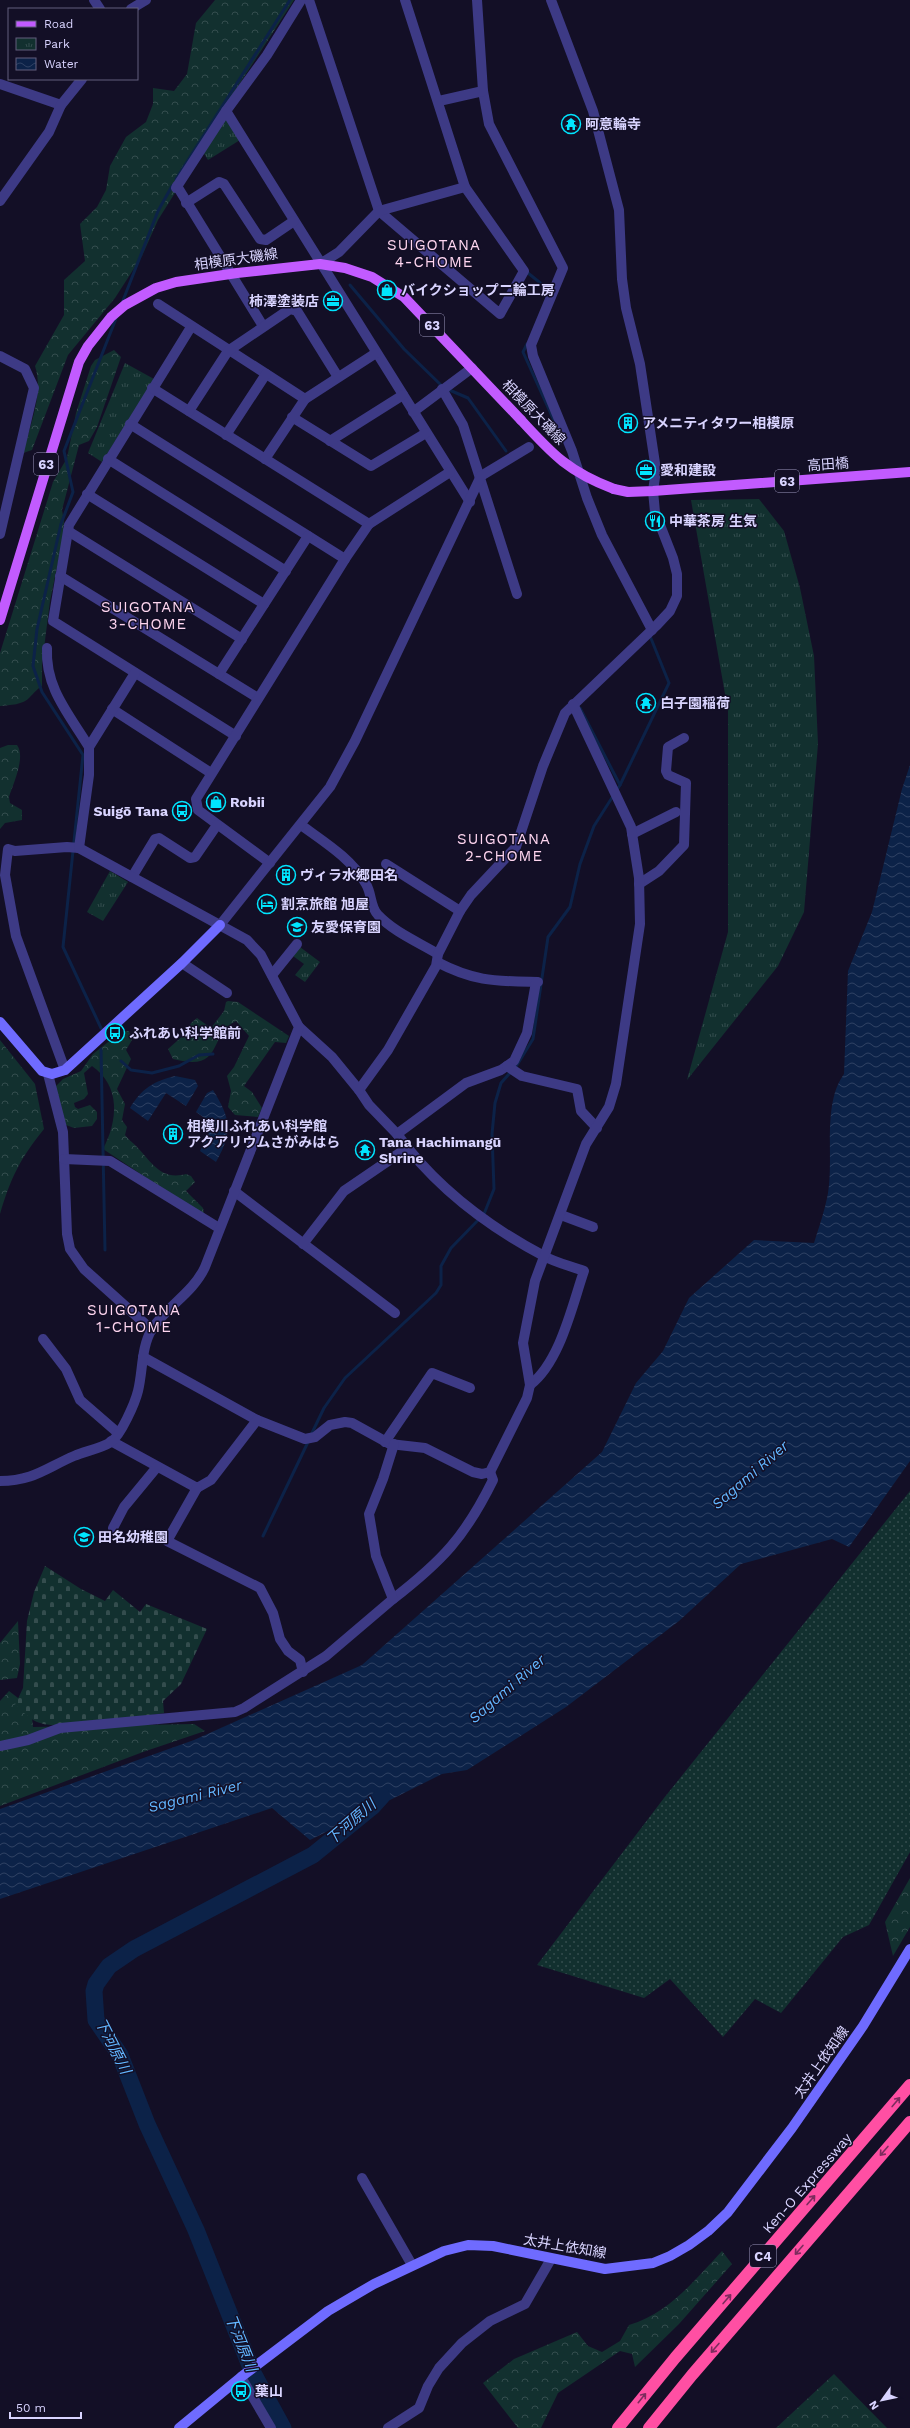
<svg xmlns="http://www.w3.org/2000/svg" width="910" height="2428" font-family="'Work Sans','Noto Sans JP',sans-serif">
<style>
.grass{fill:url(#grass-dots)}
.forest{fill:url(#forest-crowns)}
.cemetery{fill:url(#cemetery-stones)}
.park{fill:url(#park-tufts)}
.water{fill:url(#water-waves)}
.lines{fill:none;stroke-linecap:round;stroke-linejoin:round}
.stream{stroke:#0c2248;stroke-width:3}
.river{stroke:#0c2248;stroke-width:17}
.street{stroke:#3d3a85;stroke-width:10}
.secondary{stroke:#6f6bff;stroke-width:10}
.primary{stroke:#c25bff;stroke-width:10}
.highway{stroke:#ff4fa3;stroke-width:12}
.primary-bridge{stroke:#c25bff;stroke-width:10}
.oneway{stroke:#7d2c5e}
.labels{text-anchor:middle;stroke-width:3;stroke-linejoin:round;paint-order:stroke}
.shield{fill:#130f26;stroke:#9e99be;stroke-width:1}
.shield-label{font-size:13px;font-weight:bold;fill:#d9d4ff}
.poi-label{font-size:14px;font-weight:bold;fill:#d9d4ff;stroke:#130f26;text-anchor:start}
.street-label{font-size:14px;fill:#d9d4ff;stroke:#130f26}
.neighbourhood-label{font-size:15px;letter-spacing:1px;fill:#ffd6f0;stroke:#130f26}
.water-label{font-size:15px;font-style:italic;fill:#62b6ff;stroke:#130f26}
</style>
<defs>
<pattern id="grass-dots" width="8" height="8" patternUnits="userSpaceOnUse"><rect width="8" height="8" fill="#12302f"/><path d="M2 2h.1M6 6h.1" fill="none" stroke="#344d4e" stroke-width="1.8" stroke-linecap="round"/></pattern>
<pattern id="forest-crowns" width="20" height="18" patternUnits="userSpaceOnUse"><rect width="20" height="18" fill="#12302f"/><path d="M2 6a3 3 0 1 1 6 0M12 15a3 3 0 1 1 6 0" fill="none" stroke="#344d4e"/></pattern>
<pattern id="cemetery-stones" width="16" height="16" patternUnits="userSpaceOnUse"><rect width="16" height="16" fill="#12302f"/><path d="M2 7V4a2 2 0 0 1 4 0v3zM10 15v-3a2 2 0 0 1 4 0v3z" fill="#344d4e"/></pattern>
<pattern id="park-tufts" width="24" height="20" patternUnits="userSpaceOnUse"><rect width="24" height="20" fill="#12302f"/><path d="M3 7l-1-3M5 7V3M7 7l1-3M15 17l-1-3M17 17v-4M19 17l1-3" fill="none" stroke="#344d4e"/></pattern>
<pattern id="water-waves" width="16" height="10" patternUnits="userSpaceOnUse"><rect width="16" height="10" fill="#0c2248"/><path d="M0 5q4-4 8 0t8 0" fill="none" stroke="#2f4163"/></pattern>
</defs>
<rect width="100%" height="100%" fill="#130f26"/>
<polygon class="grass" points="910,1491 910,1852 869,1925 843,1937 781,2013 755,1999 723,2037 670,1979 644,1998 537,1965 664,1798"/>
<g class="forest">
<path d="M 215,0 L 294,0 L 231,97 L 183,180 L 158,220 L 142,256 L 115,298 L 68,355 L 32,450 L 23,453 C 30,425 44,393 35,366 L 64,315 L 64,280 L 85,261 L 80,224 L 97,207 L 106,190 L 110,166 L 126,137 L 146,122 L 153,104 L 153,88 L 174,91 L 187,74 L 196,23 Z"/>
<path d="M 114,350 L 121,357 L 97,427 L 89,441 L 79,445 L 62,510 L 64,521 L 63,538 L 50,601 L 42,664 L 42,686 C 36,690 34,693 30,697 C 23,705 10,705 0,706 L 0,653 L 53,482 L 67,458 L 76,413 L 91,366 L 95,360 Z"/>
<path d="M 8,745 L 17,745 C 26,757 13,784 9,797 L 10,803 L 22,810 L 22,820 L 5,823 L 0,829 L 0,748 Z"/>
<path d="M 228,1001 L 238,1002 L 289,1036 L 286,1043 L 275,1042 L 244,1086 L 252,1092 L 262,1108 L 258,1117 L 235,1115 L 228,1107 L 231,1091 L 227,1076 L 234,1067 L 249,1036 L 236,1021 C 207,1035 225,1073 173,1059 L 168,1049 L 186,1033 L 191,1023 L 197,1018 L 211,1028 L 224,1011 L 226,1002 Z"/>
<path d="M 122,1031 L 129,1031 L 132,1040 L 126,1050 L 131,1059 L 117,1089 L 125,1104 L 122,1120 L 127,1127 L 125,1135 C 129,1140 132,1142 136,1146 C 151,1161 160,1181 186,1174 L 191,1176 L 195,1182 L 186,1191 L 203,1208 L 204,1213 L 198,1212 L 103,1149 C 118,1121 121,1086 92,1066 L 84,1073 L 88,1094 L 84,1099 L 74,1103 L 75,1107 L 78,1109 L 90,1105 L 97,1112 L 97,1119 L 92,1126 L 74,1128 L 66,1125 L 54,1088 L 63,1079 L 81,1071 L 93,1054 Z"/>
<path d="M 0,1040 L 35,1084 L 44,1129 C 20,1159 11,1177 0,1214 Z"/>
<polygon points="18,1621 20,1664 17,1678 0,1680 0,1643"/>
<polygon points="9,1691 31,1708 33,1727 194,1724 205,1731 143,1752 0,1806 0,1701"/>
<polygon points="910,1878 910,1927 893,1956 885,1922"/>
<path d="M 722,2251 L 732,2264 L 679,2324 L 635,2367 L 632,2354 L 620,2351 L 558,2393 L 541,2428 L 518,2428 L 483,2383 L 514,2359 L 577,2332 L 588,2346 L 602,2352 L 620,2341 L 629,2325 C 669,2313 694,2281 722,2251 Z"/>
<polygon points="834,2374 887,2428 776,2428"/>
</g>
<path class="cemetery" d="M 45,1566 L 81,1589 L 105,1601 L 113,1590 L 140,1612 L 146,1604 L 207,1629 L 181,1684 L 163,1701 L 164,1713 C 136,1717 60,1732 37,1722 C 29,1719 22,1710 15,1705 L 23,1688 L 27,1621 L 34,1592 Z"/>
<g class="park">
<polygon points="226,118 240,140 208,160 203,152"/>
<polygon points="125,363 154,379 102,462 88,453"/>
<polygon points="759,499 784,531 800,588 814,656 818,744 804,912 778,966 687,1080 728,932 728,711 691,500"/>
<polygon points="110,871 128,882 103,921 87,912"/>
<polygon points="300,947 320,962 305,982 295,975 304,964 293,956"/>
</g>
<g class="water">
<path d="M 910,765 L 910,1461 L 849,1547 L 832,1539 L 741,1564 L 679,1621 L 566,1707 L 467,1770 L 442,1774 L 310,1840 L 272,1808 L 0,1899 L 0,1809 L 194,1740 L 362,1665 L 602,1452 L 636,1383 L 663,1351 L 689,1298 L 754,1240 L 814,1243 C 819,1227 825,1210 828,1193 C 834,1157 822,1104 844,1074 L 848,971 L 872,912 L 902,789 Z"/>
<path d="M 175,1076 L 195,1080 L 198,1086 L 186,1106 L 166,1093 L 148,1121 L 130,1108 C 141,1089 154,1081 175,1076 Z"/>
<path d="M 213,1090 C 231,1119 233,1132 216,1162 L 200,1151 L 213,1124 L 196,1112 L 207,1093 Z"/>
</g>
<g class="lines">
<g class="stream">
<polyline points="176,179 290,0"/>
<polyline points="528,273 549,290 548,292"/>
<polyline points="350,285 404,349 442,386"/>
<polyline points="122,303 158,211 172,186"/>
<polyline points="527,344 523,352 560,434"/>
<polyline points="447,389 468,398 506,451"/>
<polyline points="580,708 620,785"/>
<polyline points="101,1028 63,947 83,755 42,692 33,666 37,629 61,524 73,492 64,451 117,316"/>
<polyline points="101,1049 105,1250"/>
<polyline points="121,1061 131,1070 152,1073 179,1066 199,1055 213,1054"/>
<polyline points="311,1435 324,1408 345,1378 436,1293 441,1285 441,1266 451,1248 484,1214 494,1189 492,1134 495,1103 501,1083 517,1065 533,1039 548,937 570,907 580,864 594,826 620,785 669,683 650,636"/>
<polyline points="263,1536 309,1440"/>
</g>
<polyline class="river" points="283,2428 253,2373 196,2230 147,2124 120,2055 96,2020 94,1991 96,1984 109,1966 134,1949 313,1855 372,1807 382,1796"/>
<g class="street">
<polyline points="94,0 100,9"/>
<polyline points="309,0 379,211 500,314 524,271 465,187"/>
<polyline points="131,9 146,0"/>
<polyline points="0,84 61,105"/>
<polyline points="483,91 489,124 563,268 531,345 533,356 572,451 587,498 602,535 652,630"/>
<polyline points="439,101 483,91 477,0"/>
<polyline points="226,111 267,55 301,0"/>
<polyline points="177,186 263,326"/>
<polyline points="176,188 226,111 470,502"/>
<polyline points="0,201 49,132 61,105 82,79"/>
<polyline points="186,203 219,182 224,184 260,239 266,240 294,221"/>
<polyline points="320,264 339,252 379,211 465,187 405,0"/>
<polyline points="158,304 305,399"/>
<polyline points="191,327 69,525 53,621 236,736"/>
<polyline points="0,356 25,369 34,388 0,534"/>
<polyline points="152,388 369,524"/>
<polyline points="442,389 463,425 517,594"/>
<polyline points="189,411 228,351 290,309 297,311 338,377"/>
<polyline points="413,412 472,368"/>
<polyline points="292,417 371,466 426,433"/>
<polyline points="130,424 345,559"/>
<polyline points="226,435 266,374"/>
<polyline points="330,441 403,395"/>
<polyline points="108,459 286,571"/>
<polyline points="265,459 305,399 376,353"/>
<polyline points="87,494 264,604"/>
<polyline points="68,531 242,639"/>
<polyline points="60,576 258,698"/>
<path d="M 47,648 C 45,688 69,714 89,747"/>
<polyline points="219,674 308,536"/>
<polyline points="112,709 211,773"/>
<path d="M 301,825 C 324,842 351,858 366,884 C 372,894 370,907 378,915 C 394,932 418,942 438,954"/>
<polyline points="632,834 676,812"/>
<polyline points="270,863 198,810 196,799 345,559 369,524 450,472"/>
<polyline points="386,864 460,911"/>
<polyline points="132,877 155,839 159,838 190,858 195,857 217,825"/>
<polyline points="639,884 659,871 684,845 686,783 668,775 666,771 668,747 684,738"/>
<polyline points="220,925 330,787 355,741 481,476 529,447"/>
<path d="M 437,962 C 475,982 496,981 538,982"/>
<polyline points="182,963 227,993"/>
<polyline points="272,975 297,944"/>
<polyline points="536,982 527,1033 514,1061 501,1070 466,1083 397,1134 369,1105 359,1090 388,1050 436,966 438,954 460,911 471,895 516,847 543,766 565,713 656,626 670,611 677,596 677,574 673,558 655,512 653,491 656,470 640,364 626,308 622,279 619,210 593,111 551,0"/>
<polyline points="299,1027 332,1057 359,1090"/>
<polyline points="507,1066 522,1076 577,1089 581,1111 597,1128"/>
<polyline points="65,1070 16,936 5,875 8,849 15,851 67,847 79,848"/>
<polyline points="48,1074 63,1132 67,1234 70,1249 84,1269 152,1330"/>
<path d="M 397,1134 C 434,1185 487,1226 544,1256 C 556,1263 571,1266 584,1271 C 572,1306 560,1362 530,1385"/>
<polyline points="64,1159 110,1161 219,1228"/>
<polyline points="234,1191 395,1313"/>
<polyline points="561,1215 593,1227"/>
<polyline points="303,1244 344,1191 407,1148"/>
<polyline points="43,1339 66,1369 80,1400 118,1433"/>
<polyline points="143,1357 257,1420 305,1439 315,1437 330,1425 345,1422 352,1423 390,1444 425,1448 473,1472 482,1474 490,1472 527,1398 530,1385 523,1343 535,1281 586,1144 609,1107 616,1084 640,924 639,878 631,827 573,704"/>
<polyline points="111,1441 197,1488 211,1480 257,1420"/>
<polyline points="385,1442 432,1373 470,1388"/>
<path d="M 0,1481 C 33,1481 46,1468 74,1456 C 85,1451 100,1449 111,1442 C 121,1435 135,1403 138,1391 C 143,1371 141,1347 152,1329 C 167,1306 193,1293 205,1267 L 299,1027 L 261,955 L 247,940 L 79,848 L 89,775 L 89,747 L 135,673"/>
<polyline points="197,1488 167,1541 260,1588 273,1613 280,1639 288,1651 300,1660 303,1672"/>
<polyline points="113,1528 124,1507 157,1467"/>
<path d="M 393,1599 C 442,1561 465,1537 493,1480 L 490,1472"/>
<polyline points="0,1746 28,1740 60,1728 235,1712 244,1708 326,1656 393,1599 376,1556 369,1514 383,1479 394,1444"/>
<polyline points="362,2178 412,2265"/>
<polyline points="241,2377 271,2428"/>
<polyline points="388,2428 419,2408 428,2386 439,2368 462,2343 490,2321 525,2304 551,2259"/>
</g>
<g class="secondary">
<polyline points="0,1022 42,1071 52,1074 65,1070 182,963 220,925"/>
<polyline points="179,2428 241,2377 328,2311 374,2284 444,2251 468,2245 493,2246 605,2269 653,2263 670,2256 689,2245 708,2231 728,2212 792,2128 863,2026 910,1949"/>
</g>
<g class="primary">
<polyline points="614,489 628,492 653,491 910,472"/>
<polyline points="0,620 79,362 88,346 111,317 125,305 156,288 176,282 237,273 320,264 345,268 372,277 404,297 521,420"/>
</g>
<g class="highway">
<polyline points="618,2428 675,2358 910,2085"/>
<polyline points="649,2428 692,2375 910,2122"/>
</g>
<path class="primary-bridge" d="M 521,420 C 553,455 569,472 614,489"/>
</g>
<defs><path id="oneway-shaft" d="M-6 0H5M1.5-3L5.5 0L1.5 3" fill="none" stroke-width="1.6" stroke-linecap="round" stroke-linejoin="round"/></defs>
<g class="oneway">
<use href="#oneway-shaft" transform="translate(896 2102) rotate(-50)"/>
<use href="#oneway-shaft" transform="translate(884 2151) rotate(131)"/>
<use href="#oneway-shaft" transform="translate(811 2200) rotate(-49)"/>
<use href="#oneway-shaft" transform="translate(799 2250) rotate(131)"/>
<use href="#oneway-shaft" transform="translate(727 2299) rotate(-49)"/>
<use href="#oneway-shaft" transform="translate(715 2348) rotate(131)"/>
<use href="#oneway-shaft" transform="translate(642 2398) rotate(-51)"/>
</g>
<defs>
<symbol id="temple-ring" viewBox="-11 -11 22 22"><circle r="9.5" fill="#130f26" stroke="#00e5ff" stroke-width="1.5"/><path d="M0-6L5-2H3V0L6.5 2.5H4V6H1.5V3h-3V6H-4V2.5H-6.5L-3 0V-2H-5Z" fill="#00e5ff"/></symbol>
<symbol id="shop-ring" viewBox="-11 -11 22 22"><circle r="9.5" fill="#130f26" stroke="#00e5ff" stroke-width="1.5"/><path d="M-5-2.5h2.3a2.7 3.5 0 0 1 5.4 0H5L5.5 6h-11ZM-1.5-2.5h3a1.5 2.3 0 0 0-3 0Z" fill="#00e5ff"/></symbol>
<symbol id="office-ring" viewBox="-11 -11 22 22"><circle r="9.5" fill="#130f26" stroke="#00e5ff" stroke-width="1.5"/><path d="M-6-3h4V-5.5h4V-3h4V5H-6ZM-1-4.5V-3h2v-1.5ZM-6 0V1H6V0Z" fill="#00e5ff"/></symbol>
<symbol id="building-ring" viewBox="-11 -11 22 22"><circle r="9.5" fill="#130f26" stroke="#00e5ff" stroke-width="1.5"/><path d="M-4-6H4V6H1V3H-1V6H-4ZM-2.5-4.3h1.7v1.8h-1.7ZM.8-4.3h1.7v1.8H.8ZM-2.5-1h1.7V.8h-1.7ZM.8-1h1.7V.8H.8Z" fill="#00e5ff"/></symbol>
<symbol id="restaurant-ring" viewBox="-11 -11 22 22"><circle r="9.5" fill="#130f26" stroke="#00e5ff" stroke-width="1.5"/><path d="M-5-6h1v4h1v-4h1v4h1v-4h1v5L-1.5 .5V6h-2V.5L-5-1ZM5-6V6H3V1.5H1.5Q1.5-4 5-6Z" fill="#00e5ff"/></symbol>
<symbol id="bus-ring" viewBox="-11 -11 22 22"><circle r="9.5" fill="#130f26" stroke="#00e5ff" stroke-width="1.5"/><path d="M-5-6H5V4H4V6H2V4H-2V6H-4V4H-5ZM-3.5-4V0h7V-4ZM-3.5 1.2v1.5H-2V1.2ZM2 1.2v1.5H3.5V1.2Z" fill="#00e5ff"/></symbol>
<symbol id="hotel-ring" viewBox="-11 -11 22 22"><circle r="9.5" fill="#130f26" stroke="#00e5ff" stroke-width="1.5"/><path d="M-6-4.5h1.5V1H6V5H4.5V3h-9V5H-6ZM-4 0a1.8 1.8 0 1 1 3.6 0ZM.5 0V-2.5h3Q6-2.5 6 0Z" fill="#00e5ff"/></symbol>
<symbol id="school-ring" viewBox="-11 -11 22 22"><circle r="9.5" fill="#130f26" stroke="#00e5ff" stroke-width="1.5"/><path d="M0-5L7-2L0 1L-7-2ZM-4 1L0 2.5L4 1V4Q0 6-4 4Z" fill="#00e5ff"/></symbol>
</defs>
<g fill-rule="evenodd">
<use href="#temple-ring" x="560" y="113" width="22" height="22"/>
<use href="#shop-ring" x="376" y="279" width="22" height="22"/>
<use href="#office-ring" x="322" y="290" width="22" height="22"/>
<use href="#building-ring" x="617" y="412" width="22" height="22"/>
<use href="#office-ring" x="635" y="459" width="22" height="22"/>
<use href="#restaurant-ring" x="644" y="510" width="22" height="22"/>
<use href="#temple-ring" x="635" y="692" width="22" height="22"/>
<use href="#shop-ring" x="205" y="791" width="22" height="22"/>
<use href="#bus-ring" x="171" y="800" width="22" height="22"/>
<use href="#building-ring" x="275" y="864" width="22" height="22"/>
<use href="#hotel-ring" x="256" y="893" width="22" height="22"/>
<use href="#school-ring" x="286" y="916" width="22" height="22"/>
<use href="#bus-ring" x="104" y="1022" width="22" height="22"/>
<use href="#building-ring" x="162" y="1123" width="22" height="22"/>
<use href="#temple-ring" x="354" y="1139" width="22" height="22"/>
<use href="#school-ring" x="73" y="1526" width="22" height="22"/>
<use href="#bus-ring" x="230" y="2380" width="22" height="22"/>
</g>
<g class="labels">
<g class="shield">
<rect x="420" y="314" width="24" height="22" rx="3"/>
<rect x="34" y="453" width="24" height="22" rx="3"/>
<rect x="775" y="470" width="24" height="22" rx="3"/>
<rect x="750" y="2245" width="26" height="22" rx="3"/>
</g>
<g class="shield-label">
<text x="432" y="330">63</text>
<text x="46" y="469">63</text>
<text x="787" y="486">63</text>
<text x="763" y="2261">C4</text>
</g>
<g class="poi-label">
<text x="585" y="129">阿意輪寺</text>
<text x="401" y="295">バイクショップ二輪工房</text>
<text x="319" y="306" text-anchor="end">柿澤塗装店</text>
<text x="642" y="428">アメニティタワー相模原</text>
<text x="660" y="475">愛和建設</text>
<text x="669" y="526">中華茶房 生気</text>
<text x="660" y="708">白子園稲荷</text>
<text x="230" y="807">Robii</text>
<text x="168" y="816" text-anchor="end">Suigō Tana</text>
<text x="300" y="880">ヴィラ水郷田名</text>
<text x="281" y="909">割烹旅館 旭屋</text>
<text x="311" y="932">友愛保育園</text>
<text x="129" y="1038">ふれあい科学館前</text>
<text x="187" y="1131">相模川ふれあい科学館<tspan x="187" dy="16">アクアリウムさがみはら</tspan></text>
<text x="379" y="1147">Tana Hachimangū<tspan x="379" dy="16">Shrine</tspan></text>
<text x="98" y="1542">田名幼稚園</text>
<text x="255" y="2396">葉山</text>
</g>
<g class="street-label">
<text transform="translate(236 259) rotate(-8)" y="5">相模原大磯線</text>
<text transform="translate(534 412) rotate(46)" y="5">相模原大磯線</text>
<text transform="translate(828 464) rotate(-4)" y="5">高田橋</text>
<text transform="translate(821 2062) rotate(-55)" y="5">太井上依知線</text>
<text transform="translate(807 2183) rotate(-49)" y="5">Ken-O Expressway</text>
<text transform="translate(565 2246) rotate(10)" y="5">太井上依知線</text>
</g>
<g class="neighbourhood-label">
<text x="434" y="250">SUIGOTANA<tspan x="434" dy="17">4-CHOME</tspan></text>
<text x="148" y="612">SUIGOTANA<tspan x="148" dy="17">3-CHOME</tspan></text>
<text x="504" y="844">SUIGOTANA<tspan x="504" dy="17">2-CHOME</tspan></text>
<text x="134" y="1315">SUIGOTANA<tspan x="134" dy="17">1-CHOME</tspan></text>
</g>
<g class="water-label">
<text transform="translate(750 1475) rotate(-41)" y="5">Sagami River</text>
<text transform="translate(507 1689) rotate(-41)" y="5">Sagami River</text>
<text transform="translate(195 1796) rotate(-14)" y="5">Sagami River</text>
<text transform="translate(351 1822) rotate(-41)" y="5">下河原川</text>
<text transform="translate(113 2046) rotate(63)" y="5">下河原川</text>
<text transform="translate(241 2343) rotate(68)" y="5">下河原川</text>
</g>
</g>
<rect x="8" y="8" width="130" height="72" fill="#130f26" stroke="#625e7d"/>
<rect x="16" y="21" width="20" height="6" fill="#c25bff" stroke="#625e7d"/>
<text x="44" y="28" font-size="12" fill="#d9d4ff">Road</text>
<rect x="16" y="38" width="20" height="12" fill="url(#park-tufts)" stroke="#625e7d"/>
<text x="44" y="48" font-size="12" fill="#d9d4ff">Park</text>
<rect x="16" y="58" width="20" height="12" fill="url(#water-waves)" stroke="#625e7d"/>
<text x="44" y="68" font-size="12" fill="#d9d4ff">Water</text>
<g transform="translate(882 2400) rotate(237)" stroke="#130f26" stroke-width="3" paint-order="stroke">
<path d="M0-3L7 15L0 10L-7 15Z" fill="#d9d4ff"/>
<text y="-6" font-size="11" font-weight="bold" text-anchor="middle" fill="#d9d4ff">N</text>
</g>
<path d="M10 2412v6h71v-6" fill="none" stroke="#d9d4ff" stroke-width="2"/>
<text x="16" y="2412" font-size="12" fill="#d9d4ff" stroke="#130f26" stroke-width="3" paint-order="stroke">50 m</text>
</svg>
